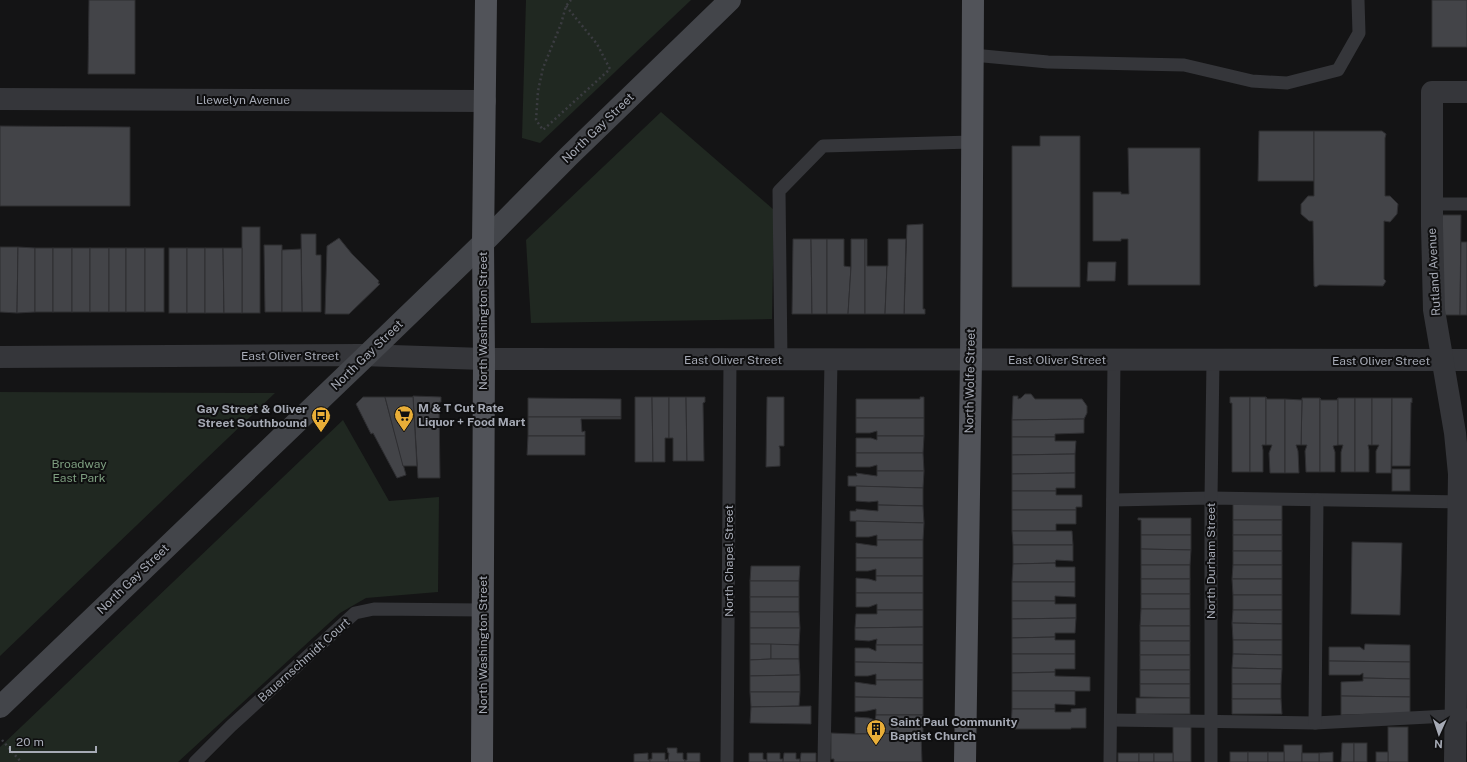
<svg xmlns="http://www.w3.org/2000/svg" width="1467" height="762" font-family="'Public Sans',sans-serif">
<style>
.green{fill:#202821}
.building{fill:#434448;stroke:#2e2e31}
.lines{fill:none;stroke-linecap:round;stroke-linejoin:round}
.path{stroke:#3b3c41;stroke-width:2.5;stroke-dasharray:2 3;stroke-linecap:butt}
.lane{stroke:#35363a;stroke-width:13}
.street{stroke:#35363a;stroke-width:22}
.secondary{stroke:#43454a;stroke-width:22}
.primary{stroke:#515359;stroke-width:22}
.labels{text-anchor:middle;stroke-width:4;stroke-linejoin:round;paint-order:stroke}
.street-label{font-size:12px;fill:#a6aab5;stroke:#0f0f10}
.poi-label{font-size:12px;font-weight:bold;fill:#a6aab5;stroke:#0f0f10;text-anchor:start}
.park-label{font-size:12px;fill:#7e9f80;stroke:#0f0f10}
</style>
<rect width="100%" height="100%" fill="#141415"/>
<g class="green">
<polygon points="526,0 691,0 540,143 522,138"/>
<polygon points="661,112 774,210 772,319 531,323 526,240"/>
<polygon points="0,392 275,393 0,656"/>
<polygon points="343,420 389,501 439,497 438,592 366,598 340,613 178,762 0,762 0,747"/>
</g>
<g class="building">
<polygon points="89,0 135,0 135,74 88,74"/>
<rect x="1432" y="0" width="35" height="47"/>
<polygon points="0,126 130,127 130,206 0,206"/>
<polygon points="1259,131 1314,131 1314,181 1258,181"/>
<polygon points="1314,131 1382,131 1386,134 1385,138 1385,196 1390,196 1398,204 1397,214 1390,222 1384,221 1384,279 1386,281 1383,286 1319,285 1316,287 1314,286 1313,221 1309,221 1301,214 1301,204 1308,196 1314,196"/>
<polygon points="1040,136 1080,136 1080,287 1012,287 1012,146 1040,146"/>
<polygon points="1128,148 1200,148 1200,285 1128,285 1128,239 1121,239 1121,241 1093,241 1093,192 1121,192 1121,194 1129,194"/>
<polygon points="1441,215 1461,215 1460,315 1439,315"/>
<polygon points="923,224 923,309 925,309 925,314 904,314 907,225"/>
<rect x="242" y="227" width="18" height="86"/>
<polygon points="301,234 316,234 316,255 321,255 321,312 302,312"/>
<polygon points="339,238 352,254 379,281 378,283 380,284 349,314 325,314 327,246"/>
<polygon points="793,239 811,239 812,314 792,314"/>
<polygon points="811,239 827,239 827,314 812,314"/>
<polygon points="827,239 844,239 844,266 851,267 848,314 827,314"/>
<polygon points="851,239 865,239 865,314 848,314 851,267"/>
<polygon points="865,239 867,239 867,266 887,266 885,314 865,314"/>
<polygon points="888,239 906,239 904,314 885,314 887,266 888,266"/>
<polygon points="1461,242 1467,242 1467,315 1460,315"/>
<polygon points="264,245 282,245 282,312 265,312"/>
<polygon points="0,247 18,247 17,313 0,312"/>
<polygon points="18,247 35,248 35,312 17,313"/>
<rect x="35" y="248" width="18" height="64"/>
<rect x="53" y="248" width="19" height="64"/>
<rect x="72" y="248" width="18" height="64"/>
<rect x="90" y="248" width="19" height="64"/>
<rect x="109" y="248" width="17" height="64"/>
<rect x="126" y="248" width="19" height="64"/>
<rect x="145" y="248" width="19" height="64"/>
<rect x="169" y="248" width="18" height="65"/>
<rect x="187" y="248" width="18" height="65"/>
<polygon points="205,248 223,248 224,313 205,313"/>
<polygon points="223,248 242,248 242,313 224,313"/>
<polygon points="301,249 302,312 282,312 282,250"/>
<polygon points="1088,262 1116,262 1115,281 1087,281"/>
<polygon points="1025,394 1031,394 1035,399 1082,399 1087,406 1087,413 1084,419 1012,420 1013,396 1018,396 1018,399 1021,398"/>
<polygon points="413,396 441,397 441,402 439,402 440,478 418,478"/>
<polygon points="363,397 385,397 406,475 397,478 373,433 371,434 356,404"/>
<polygon points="385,397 413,397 417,466 403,466"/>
<polygon points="635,397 652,397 653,462 635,462"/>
<polygon points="652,397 669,397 669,438 665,438 665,462 653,462"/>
<polygon points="669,397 686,397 687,461 673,461 673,438 669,438"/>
<polygon points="686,397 705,397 705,402 703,403 704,461 687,461"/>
<polygon points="767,397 784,397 784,446 779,446 780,449 780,466 766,467"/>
<polygon points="920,397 924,397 924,418 856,418 856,399 920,399"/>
<polygon points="1230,397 1250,397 1250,472 1232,472 1232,403 1230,403"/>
<polygon points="1250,397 1266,397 1266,445 1262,445 1263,450 1263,472 1250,472"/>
<polygon points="1266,397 1267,399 1285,399 1285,473 1270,473 1269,453 1272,445 1266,445"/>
<polygon points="528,398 621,399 621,417 528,417"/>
<polygon points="1302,398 1320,398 1320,472 1306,472 1305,451 1307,445 1301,445"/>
<polygon points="1320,398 1321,400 1337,400 1338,398 1338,445 1333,446 1335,452 1335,472 1320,472"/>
<polygon points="1338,398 1355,398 1355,472 1341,472 1341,452 1343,445 1338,445"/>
<polygon points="1355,398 1372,398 1372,445 1368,445 1369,450 1369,472 1355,472"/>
<polygon points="1372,398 1392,398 1391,473 1376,473 1376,451 1379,445 1372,445"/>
<polygon points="1392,398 1412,398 1412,403 1411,402 1410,466 1392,466"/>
<polygon points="1285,399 1302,400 1301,445 1296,445 1298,451 1299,473 1285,473"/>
<polygon points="528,417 621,417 621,419 581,419 582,432 585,431 585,436 528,436"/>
<polygon points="856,418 924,418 924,436 877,436 877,431 870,433 856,433"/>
<polygon points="1084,419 1084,433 1055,434 1055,437 1012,437 1012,420"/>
<polygon points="528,436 585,436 585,455 527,455"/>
<polygon points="877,436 924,436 923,453 856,453 856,438 871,438 877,440"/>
<polygon points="1012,437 1055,437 1055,441 1076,441 1075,454 1012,455"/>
<polygon points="856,453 923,453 924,471 877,471 877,465 870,467 856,467"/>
<polygon points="1075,454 1075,473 1012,474 1012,455"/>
<rect x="1392" y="469" width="18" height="22"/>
<polygon points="877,471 924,471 923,488 848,486 848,476 857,476 856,473 877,476"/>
<polygon points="1075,473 1075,488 1056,488 1056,491 1012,491 1012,474"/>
<polygon points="856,486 923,488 923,506 878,505 878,501 869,502 856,501"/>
<polygon points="1012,491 1056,491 1056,495 1082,495 1082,507 1076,507 1076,510 1012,510"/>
<rect x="1233" y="504" width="49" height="16"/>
<polygon points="878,505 923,506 924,523 850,521 850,511 856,511 856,509 878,511"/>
<polygon points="1012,510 1076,510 1076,524 1056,524 1056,531 1012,531"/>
<polygon points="1138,518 1191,518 1191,535 1141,535 1141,520 1138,520"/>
<rect x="1233" y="520" width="49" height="15"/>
<polygon points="856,521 924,523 923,540 877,540 877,535 869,537 856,537"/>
<polygon points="1012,531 1072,531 1073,545 1013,545"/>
<polygon points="1141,535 1191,535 1191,550 1141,549"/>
<rect x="1233" y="535" width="49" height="16"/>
<polygon points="877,540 923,540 923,558 856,558 856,543 877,546"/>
<polygon points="1352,542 1402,543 1400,615 1351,614"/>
<polygon points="1013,545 1073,545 1073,561 1056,560 1055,563 1013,564"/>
<polygon points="1141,549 1191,550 1190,565 1141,565"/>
<rect x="1233" y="551" width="49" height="14"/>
<polygon points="856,558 923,558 923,576 876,576 876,569 868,571 856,571"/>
<polygon points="1055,563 1056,567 1075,567 1075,582 1012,582 1013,564"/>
<rect x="1141" y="565" width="49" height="14"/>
<polygon points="1233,565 1282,565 1282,579 1232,579"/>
<polygon points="751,566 800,566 799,581 750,581"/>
<polygon points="876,576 923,576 923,593 856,593 856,578 869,579 876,581"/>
<rect x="1141" y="579" width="49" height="15"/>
<polygon points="1232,579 1282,579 1282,595 1233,595"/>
<rect x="750" y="581" width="49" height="16"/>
<polygon points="1012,582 1075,582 1075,597 1055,596 1055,601 1012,601"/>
<polygon points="856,593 923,593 923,610 877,610 877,604 869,607 856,607"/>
<rect x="1141" y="594" width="49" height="15"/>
<rect x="1233" y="595" width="49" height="15"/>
<rect x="750" y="597" width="49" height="15"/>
<polygon points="1012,601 1055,601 1055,604 1076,604 1076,618 1012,619"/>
<polygon points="1141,609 1190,609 1190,626 1140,626"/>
<polygon points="877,610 923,610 923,627 855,628 856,614 877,614"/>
<polygon points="1233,610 1282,610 1282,624 1232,623"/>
<polygon points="750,612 799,612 800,628 750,628"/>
<polygon points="1076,618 1075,633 1055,633 1055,637 1012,638 1012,619"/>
<polygon points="1232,623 1282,624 1282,640 1233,640"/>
<rect x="1140" y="626" width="50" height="15"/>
<polygon points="923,627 923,645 876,645 877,639 869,641 855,640 855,628"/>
<polygon points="750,628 800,628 799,645 750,644"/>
<polygon points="1055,637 1055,640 1075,640 1075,654 1012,654 1012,638"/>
<polygon points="1233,640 1282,640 1282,655 1233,654"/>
<rect x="1140" y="641" width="50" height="14"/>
<polygon points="750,644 771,644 771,659 750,660"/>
<polygon points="771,644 799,645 799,659 771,659"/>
<polygon points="1365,644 1410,645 1410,662 1329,661 1329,647 1360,647 1364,650"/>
<polygon points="876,645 923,645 923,663 855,662 855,648 869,648 876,651"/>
<polygon points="1012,654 1075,654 1075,669 1055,669 1055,672 1012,673"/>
<polygon points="1233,654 1282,655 1282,669 1232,668"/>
<rect x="1140" y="655" width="50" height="15"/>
<polygon points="771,659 799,659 800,675 750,676 750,660"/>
<polygon points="1329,661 1410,662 1410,679 1363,678 1363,673 1360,675 1329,675"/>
<polygon points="855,662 923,663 923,680 876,680 876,674 868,676 855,676"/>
<polygon points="1232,668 1282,669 1281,684 1232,684"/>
<rect x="1140" y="670" width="50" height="14"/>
<polygon points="1055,672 1055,676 1090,677 1090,691 1012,691 1012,673"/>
<polygon points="800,675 800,692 750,692 750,676"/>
<polygon points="1363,678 1410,679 1410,697 1341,696 1341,682 1363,681"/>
<polygon points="876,680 923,680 923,698 855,697 855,682 876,685"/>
<polygon points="1140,684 1190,684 1190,698 1140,697"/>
<rect x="1232" y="684" width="49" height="15"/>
<polygon points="1012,691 1075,691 1075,705 1055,704 1055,709 1012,709"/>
<polygon points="750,692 800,692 799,706 751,707"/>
<polygon points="1341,696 1410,697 1410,713 1341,715"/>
<polygon points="855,697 923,698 923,715 876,715 876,709 867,711 855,712"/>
<rect x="1136" y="698" width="54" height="16"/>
<polygon points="1232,699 1281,699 1282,714 1232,714"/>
<polygon points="811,706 811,724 750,723 751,707"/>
<polygon points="1086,708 1086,728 1071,728 1071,729 1011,729 1012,709 1055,709 1055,712 1071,712 1071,709"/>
<polygon points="876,715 923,715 923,733 855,734 855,717 869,718 875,720"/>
<rect x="1173" y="726" width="18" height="36"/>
<rect x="1388" y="727" width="20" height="35"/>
<polygon points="831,733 855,734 921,733 922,762 834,762 834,759 831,759"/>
<polygon points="1342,743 1354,743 1354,762 1341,762"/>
<rect x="1354" y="743" width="13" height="19"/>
<rect x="1284" y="745" width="18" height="17"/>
<polygon points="667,748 677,748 677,753 683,753 683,759 685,760 685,762 668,762 669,753 668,753"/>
<rect x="1230" y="752" width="18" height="10"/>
<rect x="1248" y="752" width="20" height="10"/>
<rect x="1268" y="752" width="16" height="10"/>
<polygon points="1333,752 1333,762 1319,762 1319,753"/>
<rect x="1376" y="752" width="12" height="10"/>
<polygon points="648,753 648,760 650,759 650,762 634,762 634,754"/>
<polygon points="652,753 665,753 665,760 668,759 668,762 650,762 650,759 652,759"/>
<polygon points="687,753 700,753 700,762 685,762 685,760 687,760"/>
<polygon points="749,753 763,753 763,759 767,760 767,762 749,762"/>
<polygon points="767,753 780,753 780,759 783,759 783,762 767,762"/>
<polygon points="784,753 796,753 796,759 800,759 800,762 783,762"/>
<polygon points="801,753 816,753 816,762 800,762"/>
<rect x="1118" y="753" width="21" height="9"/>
<rect x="1139" y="753" width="15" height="9"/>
<rect x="1154" y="753" width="19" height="9"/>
<rect x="1302" y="753" width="17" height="9"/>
</g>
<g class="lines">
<g class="path">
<polyline points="566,6 597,44 610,69 543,130 536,120 538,91 543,68 561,24 566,6 571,0"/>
<polyline points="2,740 21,762"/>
</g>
<g class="lane">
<polyline points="973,55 1048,62 1184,65 1252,81 1287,83 1338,70 1359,33 1358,0"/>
<polyline points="1432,204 1467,204"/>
<polyline points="781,360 779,191 823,146 972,142"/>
<polyline points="1113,500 1211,498 1465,502"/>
<polyline points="1111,720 1315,723 1467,715"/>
<polyline points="1315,723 1317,500"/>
<polyline points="195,762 231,726 355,613 374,609 483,610"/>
<polyline points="727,762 730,360"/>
<polyline points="824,762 831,360"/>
<polyline points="1110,762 1114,360"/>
<polyline points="1211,762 1211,498 1213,361"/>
</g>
<g class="street">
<polyline points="0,99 485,101"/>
<polyline points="0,357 361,355 484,359 1467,360"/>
<polyline points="1455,762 1459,474 1455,433 1434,310 1432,226 1432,92 1467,92"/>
</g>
<polyline class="secondary" points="0,707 367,355 483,243 569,156 730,0"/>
<g class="primary">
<polyline points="482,762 484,359 483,243 486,0"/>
<polyline points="965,762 971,360 973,0"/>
</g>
</g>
<defs>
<symbol id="supermarket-pin" viewBox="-11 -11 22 30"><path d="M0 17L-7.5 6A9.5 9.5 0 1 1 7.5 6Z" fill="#e9ae38" stroke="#0f0f10"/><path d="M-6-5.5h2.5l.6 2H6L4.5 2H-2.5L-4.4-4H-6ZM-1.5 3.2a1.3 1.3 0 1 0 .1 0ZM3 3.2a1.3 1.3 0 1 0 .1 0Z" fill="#111"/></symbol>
<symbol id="bus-pin" viewBox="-11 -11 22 30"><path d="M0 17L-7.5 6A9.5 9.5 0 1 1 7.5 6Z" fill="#e9ae38" stroke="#0f0f10"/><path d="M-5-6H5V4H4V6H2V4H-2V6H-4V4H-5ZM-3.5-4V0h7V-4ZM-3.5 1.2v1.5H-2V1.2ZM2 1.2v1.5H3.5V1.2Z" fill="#111"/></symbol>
<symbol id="building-pin" viewBox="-11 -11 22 30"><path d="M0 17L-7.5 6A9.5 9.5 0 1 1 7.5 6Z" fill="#e9ae38" stroke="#0f0f10"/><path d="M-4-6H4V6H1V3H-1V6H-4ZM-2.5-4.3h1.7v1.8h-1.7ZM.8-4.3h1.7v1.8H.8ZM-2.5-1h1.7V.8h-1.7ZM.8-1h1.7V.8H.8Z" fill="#111"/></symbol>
</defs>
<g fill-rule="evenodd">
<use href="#supermarket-pin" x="393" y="404" width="22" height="30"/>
<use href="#bus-pin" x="310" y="405" width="22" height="30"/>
<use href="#building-pin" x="865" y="718" width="22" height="30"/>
</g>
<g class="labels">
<g class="street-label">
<text x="243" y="104">Llewelyn Avenue</text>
<text transform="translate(598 128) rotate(-44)" y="4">North Gay Street</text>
<text transform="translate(1434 272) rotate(-93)" y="4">Rutland Avenue</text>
<text transform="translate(483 321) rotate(-90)" y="4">North Washington Street</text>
<text transform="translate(367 355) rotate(-44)" y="4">North Gay Street</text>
<text x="290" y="360">East Oliver Street</text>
<text x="733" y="364">East Oliver Street</text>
<text x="1057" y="364">East Oliver Street</text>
<text x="1381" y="365">East Oliver Street</text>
<text transform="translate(970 381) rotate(-89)" y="4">North Wolfe Street</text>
<text transform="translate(729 561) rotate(-90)" y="4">North Chapel Street</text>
<text transform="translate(1211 561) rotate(-90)" y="4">North Durham Street</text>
<text transform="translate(133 579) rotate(-44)" y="4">North Gay Street</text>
<text transform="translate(483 645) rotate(-90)" y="4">North Washington Street</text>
<text transform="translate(304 660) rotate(-42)" y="4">Bauernschmidt Court</text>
</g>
<g class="poi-label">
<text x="418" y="412">M &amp; T Cut Rate<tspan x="418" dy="14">Liquor + Food Mart</tspan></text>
<text x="307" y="413" text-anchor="end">Gay Street &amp; Oliver<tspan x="307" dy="14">Street Southbound</tspan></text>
<text x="890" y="726">Saint Paul Community<tspan x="890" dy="14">Baptist Church</tspan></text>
</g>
<g class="park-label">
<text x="79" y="468">Broadway<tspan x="79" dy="14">East Park</tspan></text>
</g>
</g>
<g transform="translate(1439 734) rotate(183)" stroke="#0f0f10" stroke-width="3" paint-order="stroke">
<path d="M0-3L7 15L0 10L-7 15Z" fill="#a6aab5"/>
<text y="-6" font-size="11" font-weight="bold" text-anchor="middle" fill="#a6aab5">N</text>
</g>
<path d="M10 746v6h86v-6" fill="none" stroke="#a6aab5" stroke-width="2"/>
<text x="16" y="746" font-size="12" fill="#a6aab5" stroke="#0f0f10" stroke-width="3" paint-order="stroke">20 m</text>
</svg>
